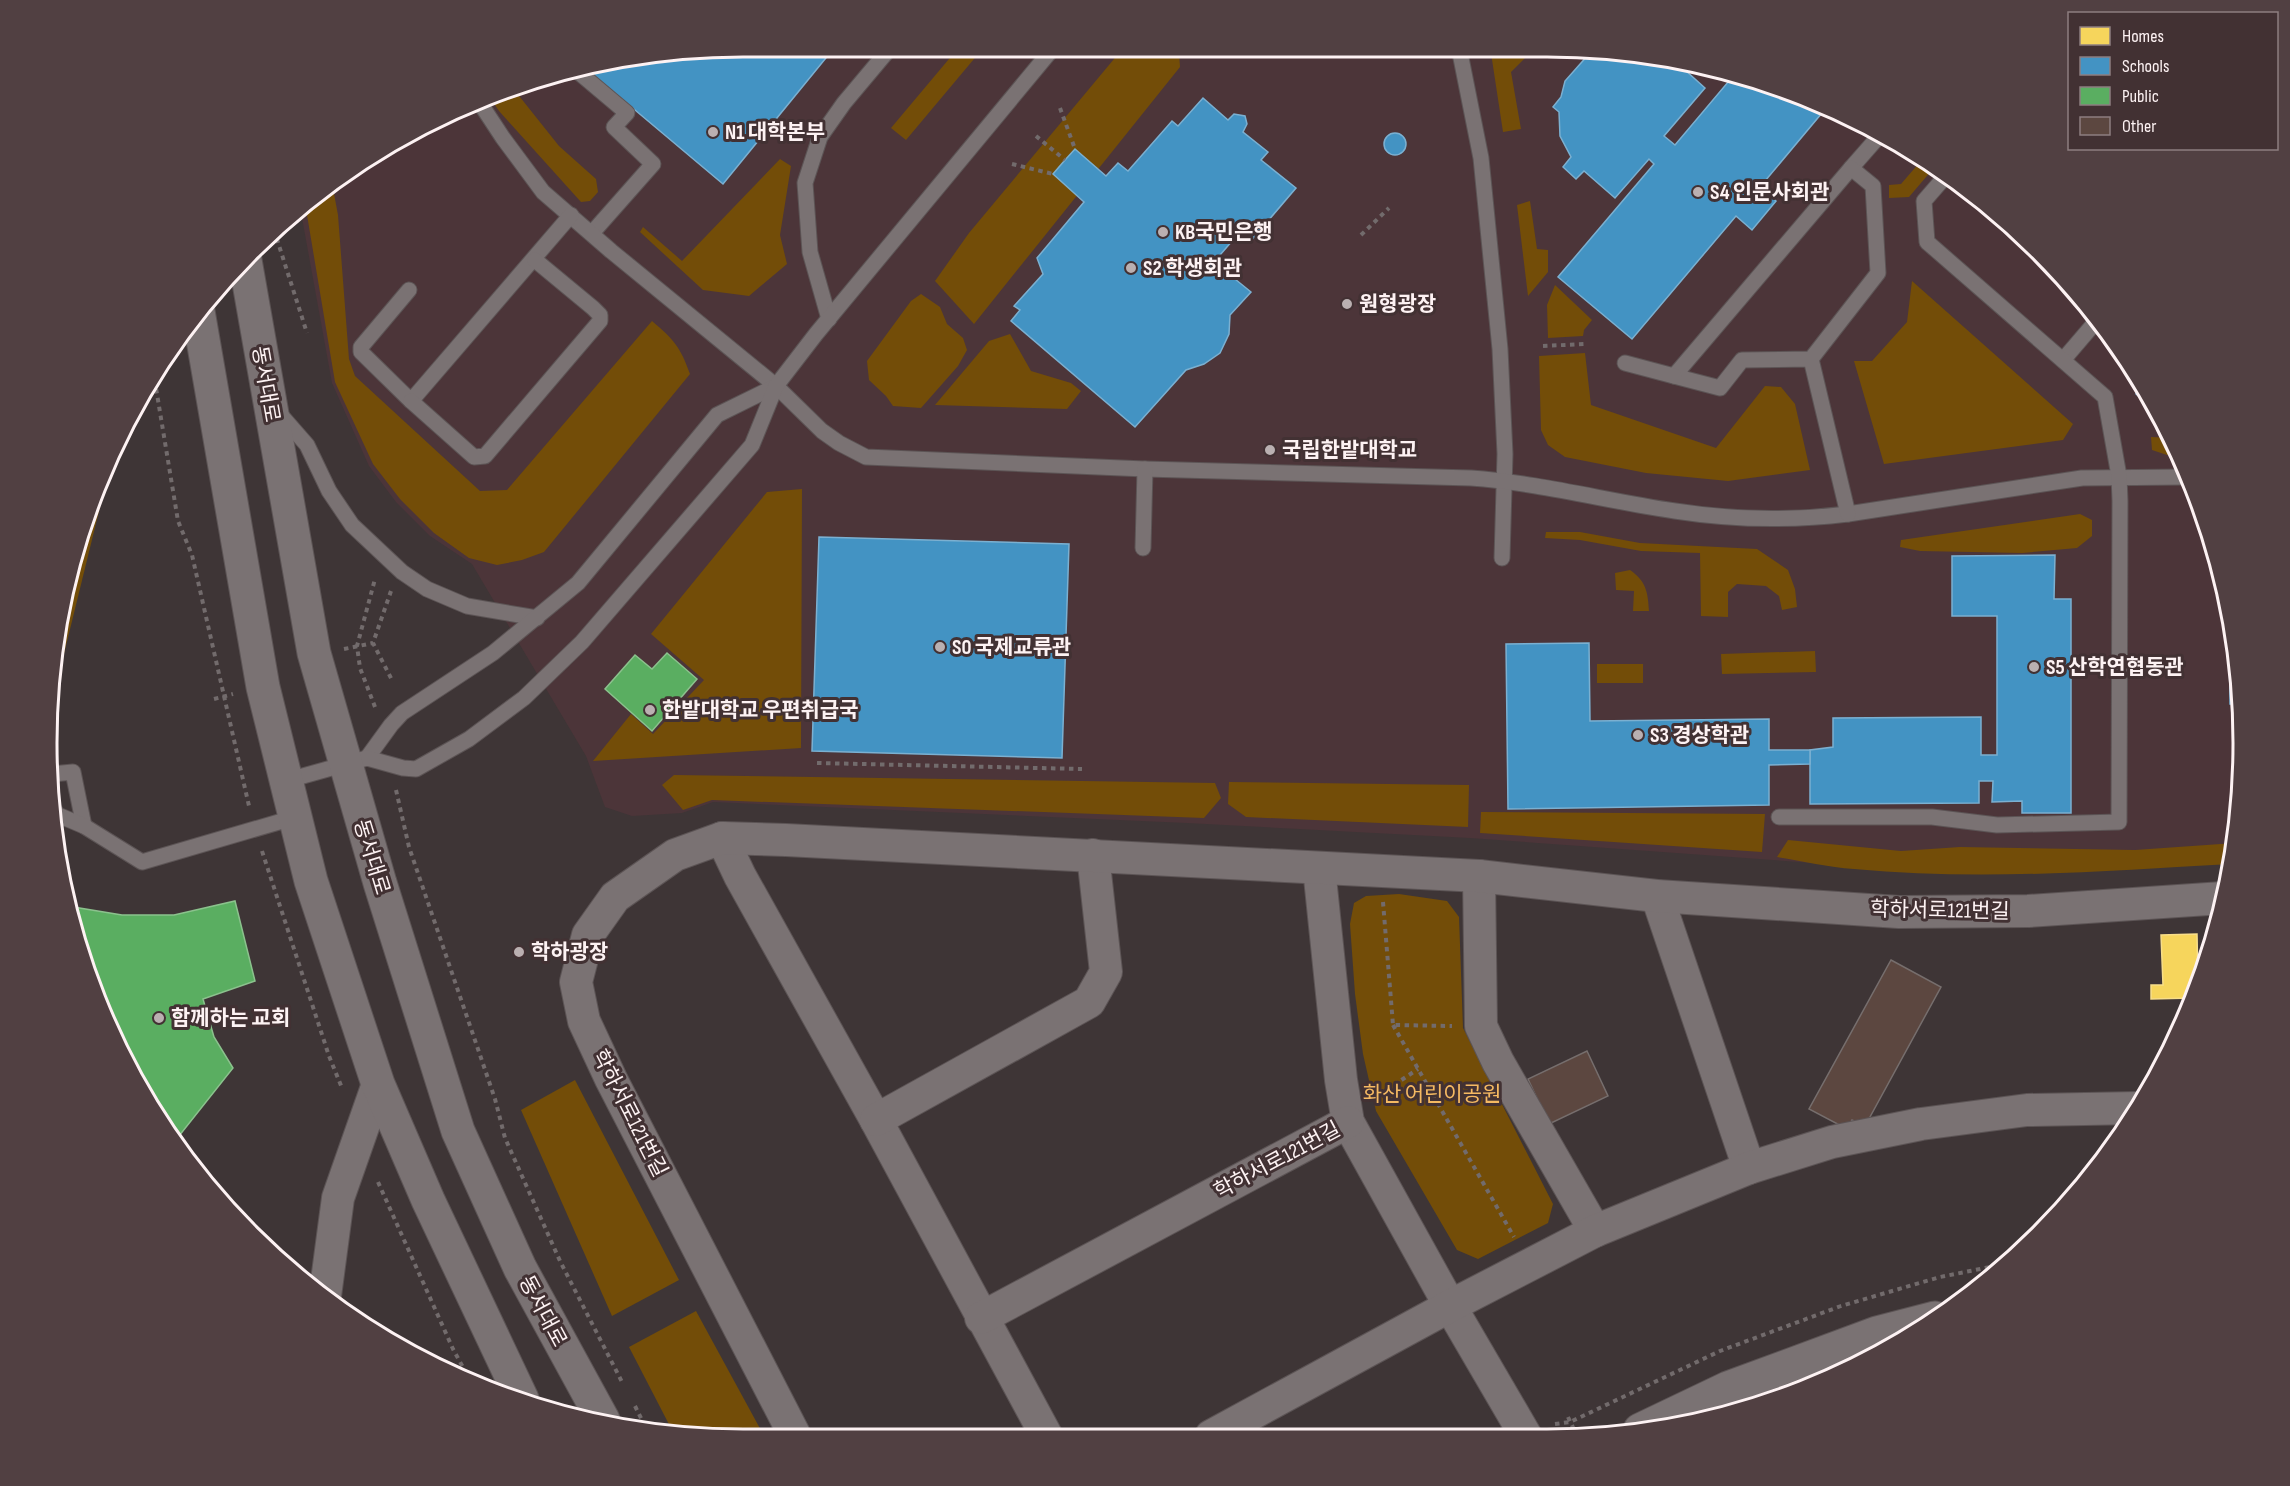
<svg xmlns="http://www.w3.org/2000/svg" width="2290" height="1486" font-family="'Sofia Sans Condensed','Noto Sans KR',sans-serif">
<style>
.built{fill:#4c3539}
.green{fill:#734d08}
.homes{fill:#f6d55c;stroke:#f8de89;stroke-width:1.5}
.schools{fill:#4393c3;stroke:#7bb0d1;stroke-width:1.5}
.public{fill:#5aae61;stroke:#8bc28d;stroke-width:1.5}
.building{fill:#5c4740;stroke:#766e6d;stroke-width:1.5}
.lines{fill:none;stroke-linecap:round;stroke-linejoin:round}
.service-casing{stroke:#5c5455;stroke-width:17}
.minor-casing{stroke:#5c5455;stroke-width:34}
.tertiary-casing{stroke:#5c5455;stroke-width:35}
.path{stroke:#726b6c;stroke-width:4;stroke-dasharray:4.5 4.5;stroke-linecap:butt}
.service{stroke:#7a7273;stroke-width:15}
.minor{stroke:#7a7273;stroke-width:32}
.tertiary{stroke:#7a7273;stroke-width:33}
.poi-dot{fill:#bab0b1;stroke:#423133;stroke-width:2}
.labels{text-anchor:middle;stroke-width:6;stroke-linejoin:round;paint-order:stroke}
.poi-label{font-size:21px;font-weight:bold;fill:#fdf2f3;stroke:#423133;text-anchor:start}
.street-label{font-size:21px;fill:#fdf2f3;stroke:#423133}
.park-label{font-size:21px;fill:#f5b962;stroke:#423133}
.rim{fill:none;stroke:#fdf2f3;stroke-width:3}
</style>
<rect width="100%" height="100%" fill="#3e3536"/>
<polygon class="built" points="652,53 1638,53 1771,83 1855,118 2006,219 2099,319 2172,435 2220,562 2242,697 2238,834 2233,855 1854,866 1470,838 1187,823 713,802 682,813 632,816 605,807 586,756 472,564 430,536 396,502 369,466 332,383 300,207 356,164 519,83"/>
<g class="green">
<polygon points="954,53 979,53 906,140 891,128"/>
<polygon points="1119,53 1179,53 1180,67 974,324 935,281 969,233"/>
<polygon points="1491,53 1530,53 1511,72 1521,129 1503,132"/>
<polygon points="512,87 559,146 596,179 598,192 590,201 581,202 499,111 490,98"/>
<polygon points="780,159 791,166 780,235 787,264 749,296 703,290 640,232 643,227 682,261"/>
<polygon points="1920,162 1932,170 1909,197 1889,198 1889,185 1901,184"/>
<path d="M 332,183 L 338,215 L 349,359 L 355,376 L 480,491 L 507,490 L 652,321 C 674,340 680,346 690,374 L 544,552 L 522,560 L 497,565 L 469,558 L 434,533 L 400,499 L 373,464 L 335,382 L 305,203 Z"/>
<polygon points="1530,201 1537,249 1548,250 1548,272 1528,296 1517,205"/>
<polygon points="1912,281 2073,424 2063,440 1884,464 1854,361 1872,361 1907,322"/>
<polygon points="1555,285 1592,320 1584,330 1583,336 1548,338 1547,305"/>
<polygon points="921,294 940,307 947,324 963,338 967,350 958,366 921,408 893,406 886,396 869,380 867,361 911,301"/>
<polygon points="1010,334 1031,371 1071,383 1081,391 1067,409 935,405 989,341"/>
<polygon points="1585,353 1591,405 1716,448 1765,386 1781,387 1795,404 1810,470 1728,481 1646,473 1565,457 1548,445 1541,430 1539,356"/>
<polygon points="2151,437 2173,438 2179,455 2167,455 2152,450"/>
<polygon points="113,454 48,719 48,698 84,519"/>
<polygon points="802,489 801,748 593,761 631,714 653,734 704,680 651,634 767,492"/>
<polygon points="2080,514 2092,520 2092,536 2077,548 2022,553 1920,551 1900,547 1901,540"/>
<polygon points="1546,532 1580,532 1640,543 1757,549 1788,570 1795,589 1797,607 1782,610 1779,596 1766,586 1737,584 1728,592 1728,617 1701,616 1700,553 1641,551 1580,540 1545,538"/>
<path d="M 1630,570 C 1646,581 1648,592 1649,611 L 1633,611 L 1634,591 L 1616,590 L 1615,573 Z"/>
<polygon points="1815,651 1816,672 1722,674 1721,654"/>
<rect x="1597" y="664" width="46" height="19"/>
<polygon points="674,775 1215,783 1221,798 1204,818 712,800 683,810 662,785"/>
<polygon points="1229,782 1469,785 1468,827 1246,817 1228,804"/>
<polygon points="1481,812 1765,814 1762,852 1480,833"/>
<path d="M 1788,840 L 1901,851 L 1960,847 L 2135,850 L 2235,843 L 2231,864 C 2106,871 1979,881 1854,869 C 1828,867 1802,861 1777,857 Z"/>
<polygon points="1399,894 1447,901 1459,917 1463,1028 1553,1204 1548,1223 1478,1259 1457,1250 1376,1111 1363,1054 1355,994 1350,924 1354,903 1366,896"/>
<polygon points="575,1080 679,1280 612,1316 521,1110"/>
<polygon points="696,1311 763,1434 674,1434 629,1347"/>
</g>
<polygon class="homes" points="2197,934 2198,985 2192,998 2151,999 2151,985 2163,985 2161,935"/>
<g class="schools">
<polygon points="652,53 830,53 723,184 585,68"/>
<polygon points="1593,53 1638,53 1675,61 1705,88 1664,136 1675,145 1734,75 1771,83 1827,107 1760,187 1776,201 1752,230 1736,216 1632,339 1558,277 1654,164 1649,159 1615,198 1584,171 1576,179 1563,167 1571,157 1560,136 1559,112 1553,107 1561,97 1565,81 1589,54"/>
<polygon points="1203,98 1228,120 1234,114 1245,116 1247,124 1243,132 1268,152 1261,160 1296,188 1250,242 1239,233 1214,262 1251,292 1230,315 1229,334 1220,353 1204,364 1186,370 1135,427 1011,321 1020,310 1014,306 1043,274 1037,258 1084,202 1053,174 1065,160 1075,149 1106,176 1118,163 1128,171 1172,121 1178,126"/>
<circle cx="1395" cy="144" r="11"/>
<polygon points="2142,387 2157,412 2136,394"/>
<polygon points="819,537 1069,544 1062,758 812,751"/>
<polygon points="2055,555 2054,599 2071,599 2071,813 2022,813 2022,801 1992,802 1993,781 1979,781 1979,803 1810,804 1810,750 1833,747 1833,718 1981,717 1981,755 1997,755 1997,616 1952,616 1952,556"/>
<polygon points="2229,622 2242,697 2242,704 2230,704"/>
<polygon points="1589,643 1590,721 1769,719 1769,750 1810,750 1810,764 1769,765 1769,805 1508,809 1506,644"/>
</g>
<g class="public">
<polygon points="667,653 697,679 652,731 605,689 635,655 652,669"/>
<polygon points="235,901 255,981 203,999 214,1037 233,1068 175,1141 140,1092 70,923 67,906 122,915 174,915"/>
</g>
<g class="building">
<polygon points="1891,960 1941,987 1865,1126 1852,1120 1847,1129 1809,1109"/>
<polygon points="1587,1051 1608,1096 1549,1124 1528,1079"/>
</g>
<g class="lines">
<defs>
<g id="service">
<polyline points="1460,53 1481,158 1500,349 1505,454 1502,558"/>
<polyline points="576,70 627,113 614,127 653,164 592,233"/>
<path d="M 480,103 L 503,138 L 543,192 L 611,251 L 776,386 L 822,431 L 839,443 L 866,457 L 1145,469 L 1471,478 C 1540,483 1607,501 1675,511 C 1733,520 1790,521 1848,514 L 2082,478 L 2187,477"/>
<polyline points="1851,168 1880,135"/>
<polyline points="409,290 361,347 361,352 411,401 571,215"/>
<polyline points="829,319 810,252 805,183 820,137 844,103 886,53"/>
<polyline points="1811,359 1742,360 1720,388 1674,376 1851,168 1873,186 1878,273 1811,359 1848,514"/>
<polyline points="2063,360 2099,318"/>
<polyline points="1625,363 1674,376"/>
<polyline points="411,401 474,457 485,456 600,321 600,315 593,308 535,260"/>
<polyline points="279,413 307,445 329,491 352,525 402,572 427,589 467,606 537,618"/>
<polyline points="1143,548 1145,469"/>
<polyline points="367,758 391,725 402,713 493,653 578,583 717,415 776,386"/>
<polyline points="48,778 52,774 73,772 84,826"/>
<polyline points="285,781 367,758 403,768 416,769 469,739 524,698 582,642 752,445 776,386 816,334 1049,53"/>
<polyline points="51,806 58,815 84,826 142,862 296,817"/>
<polyline points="1779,817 1932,817 1997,825 2119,822 2120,501 2119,476 2105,397 1927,242 1924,201 1944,178"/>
</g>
<g id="minor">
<polyline points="722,838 740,876 876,1120 1046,1435"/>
<polyline points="1319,868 1341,1080 1348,1122 1450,1306 1527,1438"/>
<polyline points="1479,876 1481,1026 1498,1062 1595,1231"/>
<polyline points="1657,896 1749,1168"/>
<polyline points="876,1120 1089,1002 1106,972 1093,855"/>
<polyline points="325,1296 338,1198 378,1084"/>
<polyline points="981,1318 1348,1122"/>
<polyline points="794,1434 611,1079 584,1021 576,982 588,935 615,897 675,855 722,838 786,840 1479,876 1657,896 1899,912 2028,911 2223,898"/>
<polyline points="1211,1436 1450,1306 1595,1231 1749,1168 1832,1142 1921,1124 2027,1110 2138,1108"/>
</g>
<g id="tertiary">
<polyline points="245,260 314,653 380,883 458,1131 520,1268 603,1420"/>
<polyline points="198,311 263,687 311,881 378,1084 428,1200 522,1399"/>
<polyline points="1640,1430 1728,1388 1877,1333 1935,1318"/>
</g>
</defs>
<use href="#service" class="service-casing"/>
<use href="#minor" class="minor-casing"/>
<use href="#tertiary" class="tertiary-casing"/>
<g class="path">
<polyline points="1060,108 1075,149"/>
<polyline points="1036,136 1065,160"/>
<polyline points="1012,164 1053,174"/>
<polyline points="274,230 307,333"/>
<polyline points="1361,235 1389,208"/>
<polyline points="1543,346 1584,344"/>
<polyline points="156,371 156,388 178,521 192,555 249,806"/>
<polyline points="391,591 373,643 393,682"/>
<polyline points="344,649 373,643"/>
<polyline points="214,699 233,694"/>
<polyline points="375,707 360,668 357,646 375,579"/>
<polyline points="817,763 1082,769"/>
<polyline points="396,790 409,847 495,1099 505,1138 560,1261 623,1384"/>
<polyline points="262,851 329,1056 342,1088"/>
<polyline points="1383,902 1393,1025 1452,1026"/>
<polyline points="1393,1025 1514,1237"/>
<polyline points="1379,1095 1418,1069"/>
<polyline points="378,1182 453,1349 472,1384"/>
<polyline points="635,1406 648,1432"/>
<polyline points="1568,1417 1578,1438"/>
<polyline points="1555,1424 1570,1422 1587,1414 1720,1351 1841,1306 1940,1277 2005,1264"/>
</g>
<use href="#service" class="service"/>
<use href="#minor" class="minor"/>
<use href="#tertiary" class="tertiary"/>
</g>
<g class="poi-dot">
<circle cx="713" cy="132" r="6"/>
<circle cx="1698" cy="192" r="6"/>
<circle cx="1163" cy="232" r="6"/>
<circle cx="1131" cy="268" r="6"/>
<circle cx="1347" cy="304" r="6"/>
<circle cx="1270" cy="450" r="6"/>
<circle cx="940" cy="647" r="6"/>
<circle cx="2034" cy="667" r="6"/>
<circle cx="650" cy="710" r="6"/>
<circle cx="1638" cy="735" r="6"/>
<circle cx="519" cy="952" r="6"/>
<circle cx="159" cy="1018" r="6"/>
</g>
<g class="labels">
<g class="poi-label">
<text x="725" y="139">N1 대학본부</text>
<text x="1710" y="199">S4 인문사회관</text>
<text x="1175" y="239">KB국민은행</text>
<text x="1143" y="275">S2 학생회관</text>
<text x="1359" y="311">원형광장</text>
<text x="1282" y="457">국립한밭대학교</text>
<text x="952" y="654">S0 국제교류관</text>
<text x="2046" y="674">S5 산학연협동관</text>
<text x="662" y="717">한밭대학교 우편취급국</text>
<text x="1650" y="742">S3 경상학관</text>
<text x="531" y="959">학하광장</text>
<text x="171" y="1025">함께하는 교회</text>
</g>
<g class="street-label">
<text transform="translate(266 384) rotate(80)" y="7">동서대로</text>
<text transform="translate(372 857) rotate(73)" y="7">동서대로</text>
<text transform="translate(1940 910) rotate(1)" y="7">학하서로121번길</text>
<text transform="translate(630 1113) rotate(63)" y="7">학하서로121번길</text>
<text transform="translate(1277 1160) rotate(-28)" y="7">학하서로121번길</text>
<text transform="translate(543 1311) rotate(62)" y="7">동서대로</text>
</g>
<g class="park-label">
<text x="1432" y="1101">화산 어린이공원</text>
</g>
</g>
<path d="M0 0H2290V1486H0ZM743 57H1547A686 686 0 0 1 2233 743V743A686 686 0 0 1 1547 1429H743A686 686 0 0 1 57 743V743A686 686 0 0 1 743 57Z" fill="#514042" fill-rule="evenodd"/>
<path class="rim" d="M743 57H1547A686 686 0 0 1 2233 743V743A686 686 0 0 1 1547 1429H743A686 686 0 0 1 57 743V743A686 686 0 0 1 743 57Z"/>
<rect x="2068" y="12" width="210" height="138" fill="#423133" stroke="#8d7e80" stroke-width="1.5"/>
<rect x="2080" y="27" width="30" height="18" fill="#f6d55c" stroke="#8d7e80" stroke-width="1.5"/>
<text x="2122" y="42" font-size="18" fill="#fdf2f3">Homes</text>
<rect x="2080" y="57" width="30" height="18" fill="#4393c3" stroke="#8d7e80" stroke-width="1.5"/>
<text x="2122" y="72" font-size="18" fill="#fdf2f3">Schools</text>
<rect x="2080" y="87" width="30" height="18" fill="#5aae61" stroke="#8d7e80" stroke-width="1.5"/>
<text x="2122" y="102" font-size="18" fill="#fdf2f3">Public</text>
<rect x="2080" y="117" width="30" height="18" fill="#5c4740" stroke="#8d7e80" stroke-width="1.5"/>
<text x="2122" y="132" font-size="18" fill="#fdf2f3">Other</text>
</svg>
